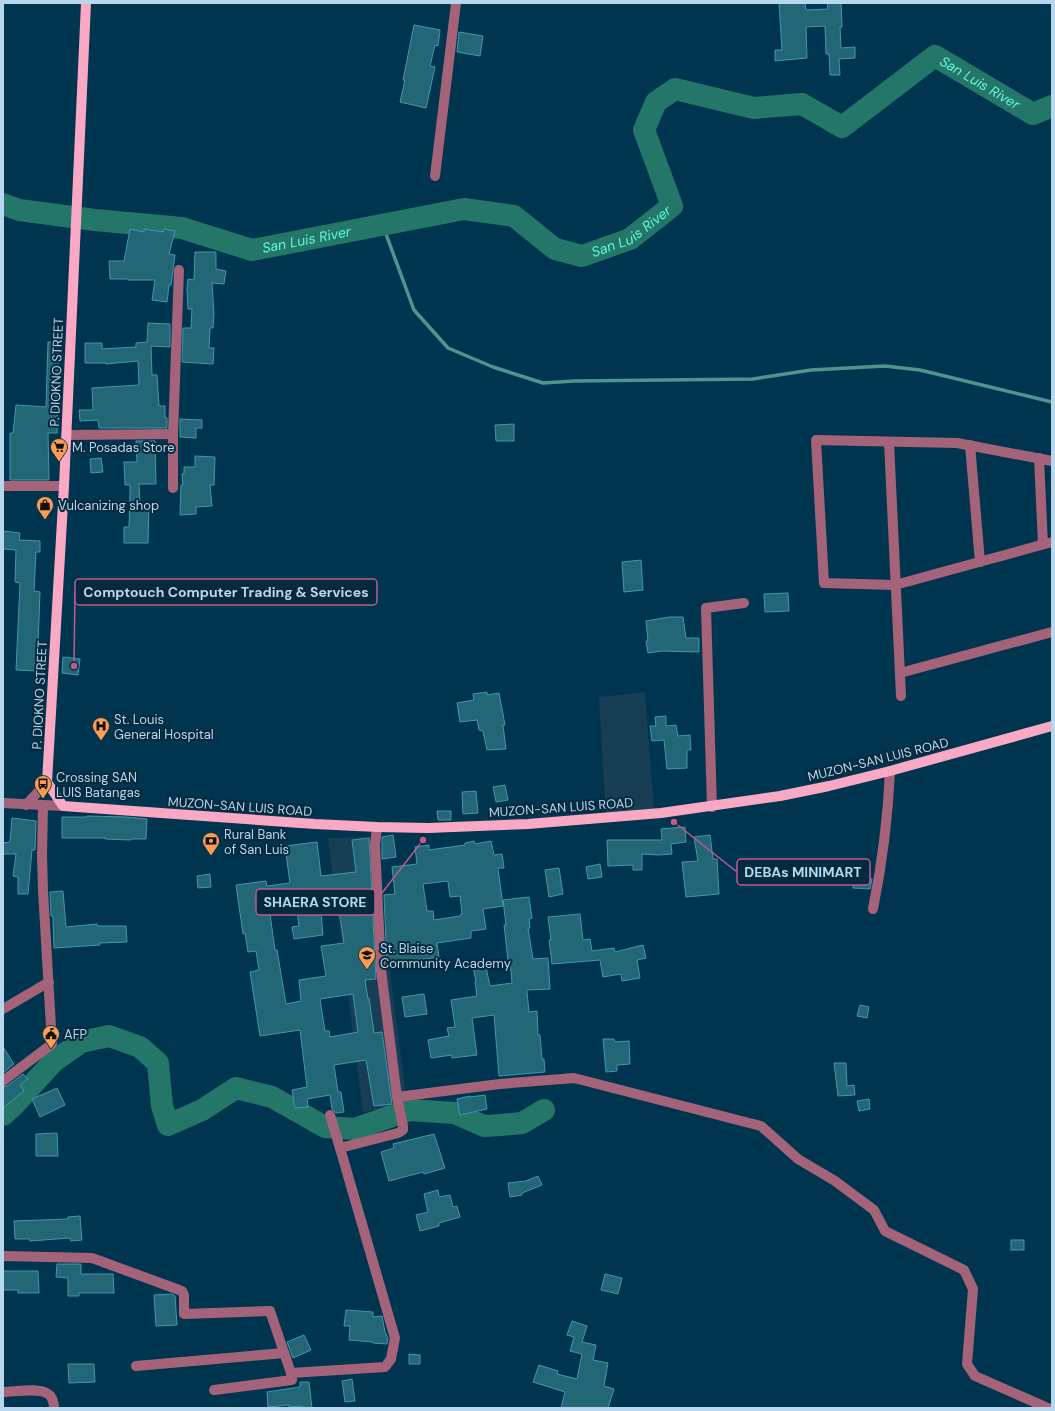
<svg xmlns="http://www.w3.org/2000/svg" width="1055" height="1411" font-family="'DM Sans',sans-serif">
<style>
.built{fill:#173e55}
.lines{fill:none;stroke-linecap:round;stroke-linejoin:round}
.stream{stroke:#509490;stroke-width:3.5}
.river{stroke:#247768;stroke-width:22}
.building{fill:#236676;stroke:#4298ae;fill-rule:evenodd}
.minor{stroke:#a5637a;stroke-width:10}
.major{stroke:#faa9c4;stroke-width:10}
.labels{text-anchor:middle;stroke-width:4;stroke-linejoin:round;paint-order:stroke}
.street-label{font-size:13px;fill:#b8d7ec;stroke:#062a3d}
.poi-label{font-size:13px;fill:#b8d7ec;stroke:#062a3d;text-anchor:start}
.water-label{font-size:14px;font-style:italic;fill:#63f8da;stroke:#062a3d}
.leader{fill:none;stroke:#be5b8e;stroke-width:1.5}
.callout-dot{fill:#be5b8e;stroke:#062a3d;stroke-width:1.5}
.callout{fill:#062a3d;stroke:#be5b8e;stroke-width:1.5}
.callout-label{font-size:14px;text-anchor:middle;font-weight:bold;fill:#b8d7ec}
</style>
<rect width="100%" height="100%" fill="#003550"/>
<g class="built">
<polygon points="645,692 654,809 606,814 599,697"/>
<polygon points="372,837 407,1103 363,1112 328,838"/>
</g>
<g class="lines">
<polyline class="stream" points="383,226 414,310 448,348 493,367 543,383 574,381 753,379 811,370 885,366 920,370 1052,402"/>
<g class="river">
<path id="s1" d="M 3,204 L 19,210 L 95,220 L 182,228 L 252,250 L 464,209 L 514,216 L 555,249 L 582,256 L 630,239 L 672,206 L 644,130 L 656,102 L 675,89 L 754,108 L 802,104 L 842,127 L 935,56 L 1033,114 L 1052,106"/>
<polyline points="3,1115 14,1105 53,1062 81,1042 109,1036 140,1047 158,1063 162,1106 168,1125 202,1110 236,1088 272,1097 325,1127 355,1129 409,1110 454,1113 484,1126 501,1125 522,1123 544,1110"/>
</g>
</g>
<g class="building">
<polygon points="779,3 805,3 806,10 828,9 827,3 841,3 842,27 840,27 841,48 855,47 855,58 839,59 840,75 830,75 829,54 826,54 825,26 806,27 807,58 775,61 775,50 782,50"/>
<polygon points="414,25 440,30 438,46 435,45 430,66 435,67 426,108 400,102 405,80 403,80"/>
<polygon points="459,32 483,36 480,56 457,52"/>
<polygon points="130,229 144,232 144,229 163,232 164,229 175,231 169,254 175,255 171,285 169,285 167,302 152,300 155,280 128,280 128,279 110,279 109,261 124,261"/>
<polygon points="195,252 216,252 216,269 226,271 224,284 212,283 214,314 213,328 210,328 209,348 214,348 213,364 182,362 183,328 191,328 192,309 188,309 187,289 188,279 194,280"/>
<polygon points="148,323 170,324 170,347 151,346 152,375 157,375 159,406 165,406 165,418 167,418 167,428 99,428 98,420 80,421 79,410 93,410 92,388 139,385 138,361 106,364 106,363 85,363 85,343 102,343 102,349 136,347 136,343 147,342"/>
<polygon points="48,342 59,342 57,433 48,433 49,480 10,480 10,433 13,433 16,405 46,407"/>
<polygon points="180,419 202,420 202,428 196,428 196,438 180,437"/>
<polygon points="514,424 514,441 496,441 495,425"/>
<polygon points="136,441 155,441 156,484 139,484 140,503 149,503 148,543 124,543 124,527 129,527 130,494 130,485 125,485 124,462 137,462"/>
<polygon points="195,456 215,457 214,485 210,485 212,506 196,507 196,514 180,515 181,485 183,485 182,474 184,474 184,467 195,467"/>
<polygon points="101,458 103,472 91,473 90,459"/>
<polygon points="3,531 20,533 19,540 40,541 40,552 36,552 34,591 40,592 37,671 16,670 20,583 15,582 16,550 3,549"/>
<polygon points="641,560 643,590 624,592 622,562"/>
<polygon points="788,593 789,611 765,612 764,594"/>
<polygon points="669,617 683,617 686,638 699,638 699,652 662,651 648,653 646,641 648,641 646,621"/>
<polygon points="63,657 80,659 78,675 62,673"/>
<polygon points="487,692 487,695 499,693 505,725 503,725 506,749 487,750 483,731 479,730 477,720 460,722 457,703 474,700 473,694"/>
<polygon points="666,716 666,726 676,725 678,736 690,735 691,750 687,750 687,768 667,769 664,740 652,741 650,726 656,726 655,717"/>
<polygon points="505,785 508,800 496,802 493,787"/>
<polygon points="476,791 478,813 463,814 462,792"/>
<polygon points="437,811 451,811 451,820 438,820"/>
<polygon points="87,816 126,817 147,819 146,839 131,839 131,840 105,839 105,838 62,838 62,817 87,817"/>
<polygon points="12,818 36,821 35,850 32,850 28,894 18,894 18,877 13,876 16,854 3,854 3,843 10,842"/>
<polygon points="685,827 686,842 671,844 672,854 659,855 642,854 642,870 633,870 633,865 608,866 607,840 662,840 661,829"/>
<polygon points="393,835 396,857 382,859 382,837"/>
<polygon points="710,835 713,859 717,859 719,894 686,897 682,862 698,861 694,837"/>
<path d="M 369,838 L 376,979 L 365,980 L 368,999 L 369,998 L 374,1033 L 382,1032 L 392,1104 L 374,1106 L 366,1060 L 334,1065 L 338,1092 L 341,1092 L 344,1112 L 336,1113 L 332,1109 L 330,1095 L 307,1099 L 308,1107 L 295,1108 L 292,1090 L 307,1087 L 300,1030 L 260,1036 L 250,972 L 259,970 L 256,951 L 248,952 L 245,933 L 243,934 L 236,885 L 266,881 L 267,886 L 290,883 L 285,846 L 317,842 L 321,876 L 356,872 L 352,840 ZM 295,896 L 299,926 L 292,927 L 294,939 L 323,935 L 321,912 L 339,910 L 344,943 L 321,946 L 326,976 L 299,980 L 301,1001 L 286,1004 L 277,950 L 275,950 L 272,929 L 270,914 L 272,914 L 270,899 ZM 353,994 L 358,1032 L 330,1037 L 329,1031 L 325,1031 L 320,999 Z"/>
<path d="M 474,841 L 475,844 L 491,841 L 494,855 L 502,854 L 504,868 L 498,868 L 503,906 L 483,909 L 486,929 L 471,931 L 471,938 L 437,943 L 439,957 L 387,964 L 384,895 L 395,894 L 392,867 L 417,864 L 415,847 L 429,845 L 429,850 L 465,845 L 465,843 ZM 447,881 L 448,882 L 450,897 L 460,896 L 462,914 L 460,915 L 460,916 L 434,920 L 433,911 L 427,911 L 423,884 Z"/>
<polygon points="600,864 602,877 588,879 586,867"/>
<polygon points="559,868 563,894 549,897 545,870"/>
<polygon points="210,874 211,887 198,888 197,876"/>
<polygon points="854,877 872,879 870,889 853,888"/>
<polygon points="63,891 66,927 97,924 98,926 126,926 127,942 99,943 100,945 54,948 53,916 51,916 50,892"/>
<polygon points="529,897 532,918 529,919 530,928 528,928 533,959 548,958 550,989 527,990 527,992 529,1012 537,1011 538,1035 540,1035 542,1059 544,1059 545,1072 499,1076 494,1015 472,1018 477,1055 452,1058 452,1055 431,1058 428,1040 449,1036 447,1028 455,1027 451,1000 477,996 475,982 476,982 473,966 485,963 490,986 512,983 510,960 508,960 504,925 506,925 503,900"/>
<polygon points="580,914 583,940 590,939 592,951 614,948 615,952 643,945 646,958 637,960 640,978 622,981 621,974 603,977 600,960 552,964 549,940 551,940 548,917"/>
<polygon points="424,994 427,1014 405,1017 402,997"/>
<polygon points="860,1005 869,1007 867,1018 857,1016"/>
<polygon points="603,1039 614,1039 615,1042 629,1041 630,1064 617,1065 617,1071 606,1072"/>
<polygon points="3,1047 14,1064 3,1073"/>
<polygon points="834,1063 846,1063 847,1086 854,1085 855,1095 838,1096"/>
<polygon points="23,1074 28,1079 20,1085 24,1091 3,1108 3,1087 7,1086"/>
<polygon points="57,1088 65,1105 40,1117 32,1099"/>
<polygon points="485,1095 487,1109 460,1115 457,1099 470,1096 470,1097"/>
<polygon points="869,1099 870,1109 859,1111 857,1101"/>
<polygon points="57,1133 58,1156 36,1156 36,1134"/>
<polygon points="434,1134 445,1168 424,1174 423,1172 389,1181 381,1152 394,1148 393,1144"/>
<polygon points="538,1176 542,1185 522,1193 522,1195 510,1197 508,1183 526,1181"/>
<polygon points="438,1190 439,1197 450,1195 453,1207 457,1206 460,1217 439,1223 439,1226 420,1231 416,1215 428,1212 424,1194"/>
<polygon points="80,1216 82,1240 71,1241 70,1238 30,1241 30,1239 15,1239 14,1221 68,1219 68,1217"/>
<rect x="1011" y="1240" width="13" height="10"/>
<polygon points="57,1264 81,1264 81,1274 113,1274 114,1293 79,1293 79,1296 68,1296 68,1278 56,1277"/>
<polygon points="3,1271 38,1271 39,1293 18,1293 18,1290 3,1290"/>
<polygon points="605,1274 622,1278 618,1294 601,1290"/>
<polygon points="172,1294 175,1296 177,1325 156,1326 154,1295"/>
<polygon points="346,1310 373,1312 373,1317 382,1316 385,1332 388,1338 387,1344 373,1343 373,1342 349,1340 350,1326 344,1326"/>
<polygon points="572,1321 587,1326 582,1342 596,1345 593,1360 608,1363 604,1386 614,1389 608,1408 561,1408 565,1392 533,1382 539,1365 558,1371 557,1374 577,1379 582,1354 570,1351 574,1337 567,1335"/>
<polygon points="304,1335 311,1350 293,1358 287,1342"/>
<polygon points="409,1354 420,1355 420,1364 409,1364"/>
<polygon points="68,1364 94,1364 95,1382 69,1383"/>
<polygon points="352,1379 355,1401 345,1402 342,1381"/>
<polygon points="300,1382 309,1382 312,1408 302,1408 302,1406 289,1407 289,1405 268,1407 267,1392 300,1387"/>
</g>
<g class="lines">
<g class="minor">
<polyline points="435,176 456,3"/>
<polyline points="67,435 173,434"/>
<polyline points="889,442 901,696"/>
<polyline points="970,445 980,562"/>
<polyline points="1039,458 1043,544"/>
<polyline points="1052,461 957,443 816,440 824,583 895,585 1052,542"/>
<polyline points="3,486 64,486"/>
<polyline points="173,488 173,434 179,270"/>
<polyline points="900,673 1052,632"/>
<polyline points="3,803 63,806"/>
<polyline points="26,805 47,782"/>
<polyline points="712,807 706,608 744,603"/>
<path d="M 873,909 C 882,864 888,817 890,771"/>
<polyline points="3,1009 49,982"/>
<polyline points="3,1081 52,1044 43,890 42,856 43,805"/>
<polyline points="397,1097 500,1084 574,1078 761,1126 798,1159 835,1181 874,1210 885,1231 964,1270 973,1289 967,1364 975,1376 1048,1408"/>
<polyline points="330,1115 340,1148"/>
<polyline points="3,1256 92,1258 182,1291 184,1295 184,1314 270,1311 291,1373 385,1367 391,1359 395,1338 340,1148 398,1133 403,1130 403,1126 397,1097 381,970 375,845 377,827"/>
<polyline points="136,1366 284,1353"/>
<polyline points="214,1390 292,1380 291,1373"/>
<path d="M 3,1392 C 14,1392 40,1387 48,1394 C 52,1396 54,1403 54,1408"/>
</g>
<polyline class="major" points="86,3 64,486 47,782 63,806 315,824 377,827 428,828 528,824 661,813 780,796 829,786 890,771 1052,726"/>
</g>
<defs>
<symbol id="supermarket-pin" viewBox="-11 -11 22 30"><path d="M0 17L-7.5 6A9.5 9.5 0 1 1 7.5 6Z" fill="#fb9e51" stroke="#062a3d"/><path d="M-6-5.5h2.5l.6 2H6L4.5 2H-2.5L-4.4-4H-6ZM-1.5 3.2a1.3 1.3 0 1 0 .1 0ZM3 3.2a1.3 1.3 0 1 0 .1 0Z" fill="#111"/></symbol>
<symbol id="shop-pin" viewBox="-11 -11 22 30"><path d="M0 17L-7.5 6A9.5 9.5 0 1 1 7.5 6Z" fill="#fb9e51" stroke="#062a3d"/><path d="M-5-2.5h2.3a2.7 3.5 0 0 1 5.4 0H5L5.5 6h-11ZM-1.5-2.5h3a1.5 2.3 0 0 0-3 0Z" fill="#111"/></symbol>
<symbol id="hospital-pin" viewBox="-11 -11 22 30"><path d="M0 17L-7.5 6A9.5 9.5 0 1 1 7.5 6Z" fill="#fb9e51" stroke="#062a3d"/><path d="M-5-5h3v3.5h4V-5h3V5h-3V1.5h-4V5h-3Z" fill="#111"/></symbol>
<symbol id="bus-pin" viewBox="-11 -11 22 30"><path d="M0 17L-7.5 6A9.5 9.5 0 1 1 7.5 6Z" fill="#fb9e51" stroke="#062a3d"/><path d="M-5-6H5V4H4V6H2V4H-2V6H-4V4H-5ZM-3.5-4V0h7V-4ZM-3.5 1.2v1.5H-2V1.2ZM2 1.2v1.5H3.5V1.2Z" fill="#111"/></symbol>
<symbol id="bank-pin" viewBox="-11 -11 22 30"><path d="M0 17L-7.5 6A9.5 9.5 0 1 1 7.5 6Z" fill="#fb9e51" stroke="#062a3d"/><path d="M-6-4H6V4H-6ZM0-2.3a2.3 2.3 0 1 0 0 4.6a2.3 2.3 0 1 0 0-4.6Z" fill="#111"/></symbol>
<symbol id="school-pin" viewBox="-11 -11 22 30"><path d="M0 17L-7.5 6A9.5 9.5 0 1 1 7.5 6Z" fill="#fb9e51" stroke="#062a3d"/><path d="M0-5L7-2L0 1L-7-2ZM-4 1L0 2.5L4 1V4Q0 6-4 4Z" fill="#111"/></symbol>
<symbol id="civic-pin" viewBox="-11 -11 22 30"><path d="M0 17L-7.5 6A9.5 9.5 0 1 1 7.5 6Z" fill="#fb9e51" stroke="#062a3d"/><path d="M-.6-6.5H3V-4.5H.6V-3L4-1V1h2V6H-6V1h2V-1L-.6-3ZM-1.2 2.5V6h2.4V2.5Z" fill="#111"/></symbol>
</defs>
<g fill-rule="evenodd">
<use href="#supermarket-pin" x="49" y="437" width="20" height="27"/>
<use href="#shop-pin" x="35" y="495" width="20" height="27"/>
<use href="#hospital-pin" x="91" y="716" width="20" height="27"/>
<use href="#bus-pin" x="33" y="774" width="20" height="27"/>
<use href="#bank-pin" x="201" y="831" width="20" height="27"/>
<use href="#school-pin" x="357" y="945" width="20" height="27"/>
<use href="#civic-pin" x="41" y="1024" width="20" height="27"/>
</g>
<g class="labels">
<g class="street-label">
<text transform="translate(56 372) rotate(-88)" y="5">P. DIOKNO STREET</text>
<text transform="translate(39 695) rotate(-87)" y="5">P. DIOKNO STREET</text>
<text transform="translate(878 759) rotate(-14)" y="5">MUZON-SAN LUIS ROAD</text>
<text transform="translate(240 806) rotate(4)" y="5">MUZON-SAN LUIS ROAD</text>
<text transform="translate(561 807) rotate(-4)" y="5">MUZON-SAN LUIS ROAD</text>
</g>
<g class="poi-label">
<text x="72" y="452">M. Posadas Store</text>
<text x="58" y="510">Vulcanizing shop</text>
<text x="114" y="724">St. Louis<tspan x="114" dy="15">General Hospital</tspan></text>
<text x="56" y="782">Crossing SAN<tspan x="56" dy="15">LUIS Batangas</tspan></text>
<text x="224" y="839">Rural Bank<tspan x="224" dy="15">of San Luis</tspan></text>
<text x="380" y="953">St. Blaise<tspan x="380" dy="15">Community Academy</tspan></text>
<text x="64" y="1039">AFP</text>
</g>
<g class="water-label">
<text dy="5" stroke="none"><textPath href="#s1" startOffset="1185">San Luis River</textPath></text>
<text dy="5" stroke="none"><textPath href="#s1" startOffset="657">San Luis River</textPath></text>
<text dy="5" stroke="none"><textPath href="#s1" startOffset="310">San Luis River</textPath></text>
</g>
</g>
<path class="leader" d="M74 666L75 592M674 822L737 872M423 840L375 902"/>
<g class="callout-dot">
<circle cx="74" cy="666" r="4"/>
<circle cx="674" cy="822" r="4"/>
<circle cx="423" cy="840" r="4"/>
</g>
<g class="callout">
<rect x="75" y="579" width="302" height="26" rx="4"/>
<rect x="737" y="859" width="133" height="26" rx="4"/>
<rect x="256" y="889" width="119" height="26" rx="4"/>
</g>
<g class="callout-label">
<text x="226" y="597">Comptouch Computer Trading &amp; Services</text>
<text x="803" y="877">DEBAs MINIMART</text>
<text x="315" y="907">SHAERA STORE</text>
</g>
<rect width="1055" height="1411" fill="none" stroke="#b8d7ec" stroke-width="8"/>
</svg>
